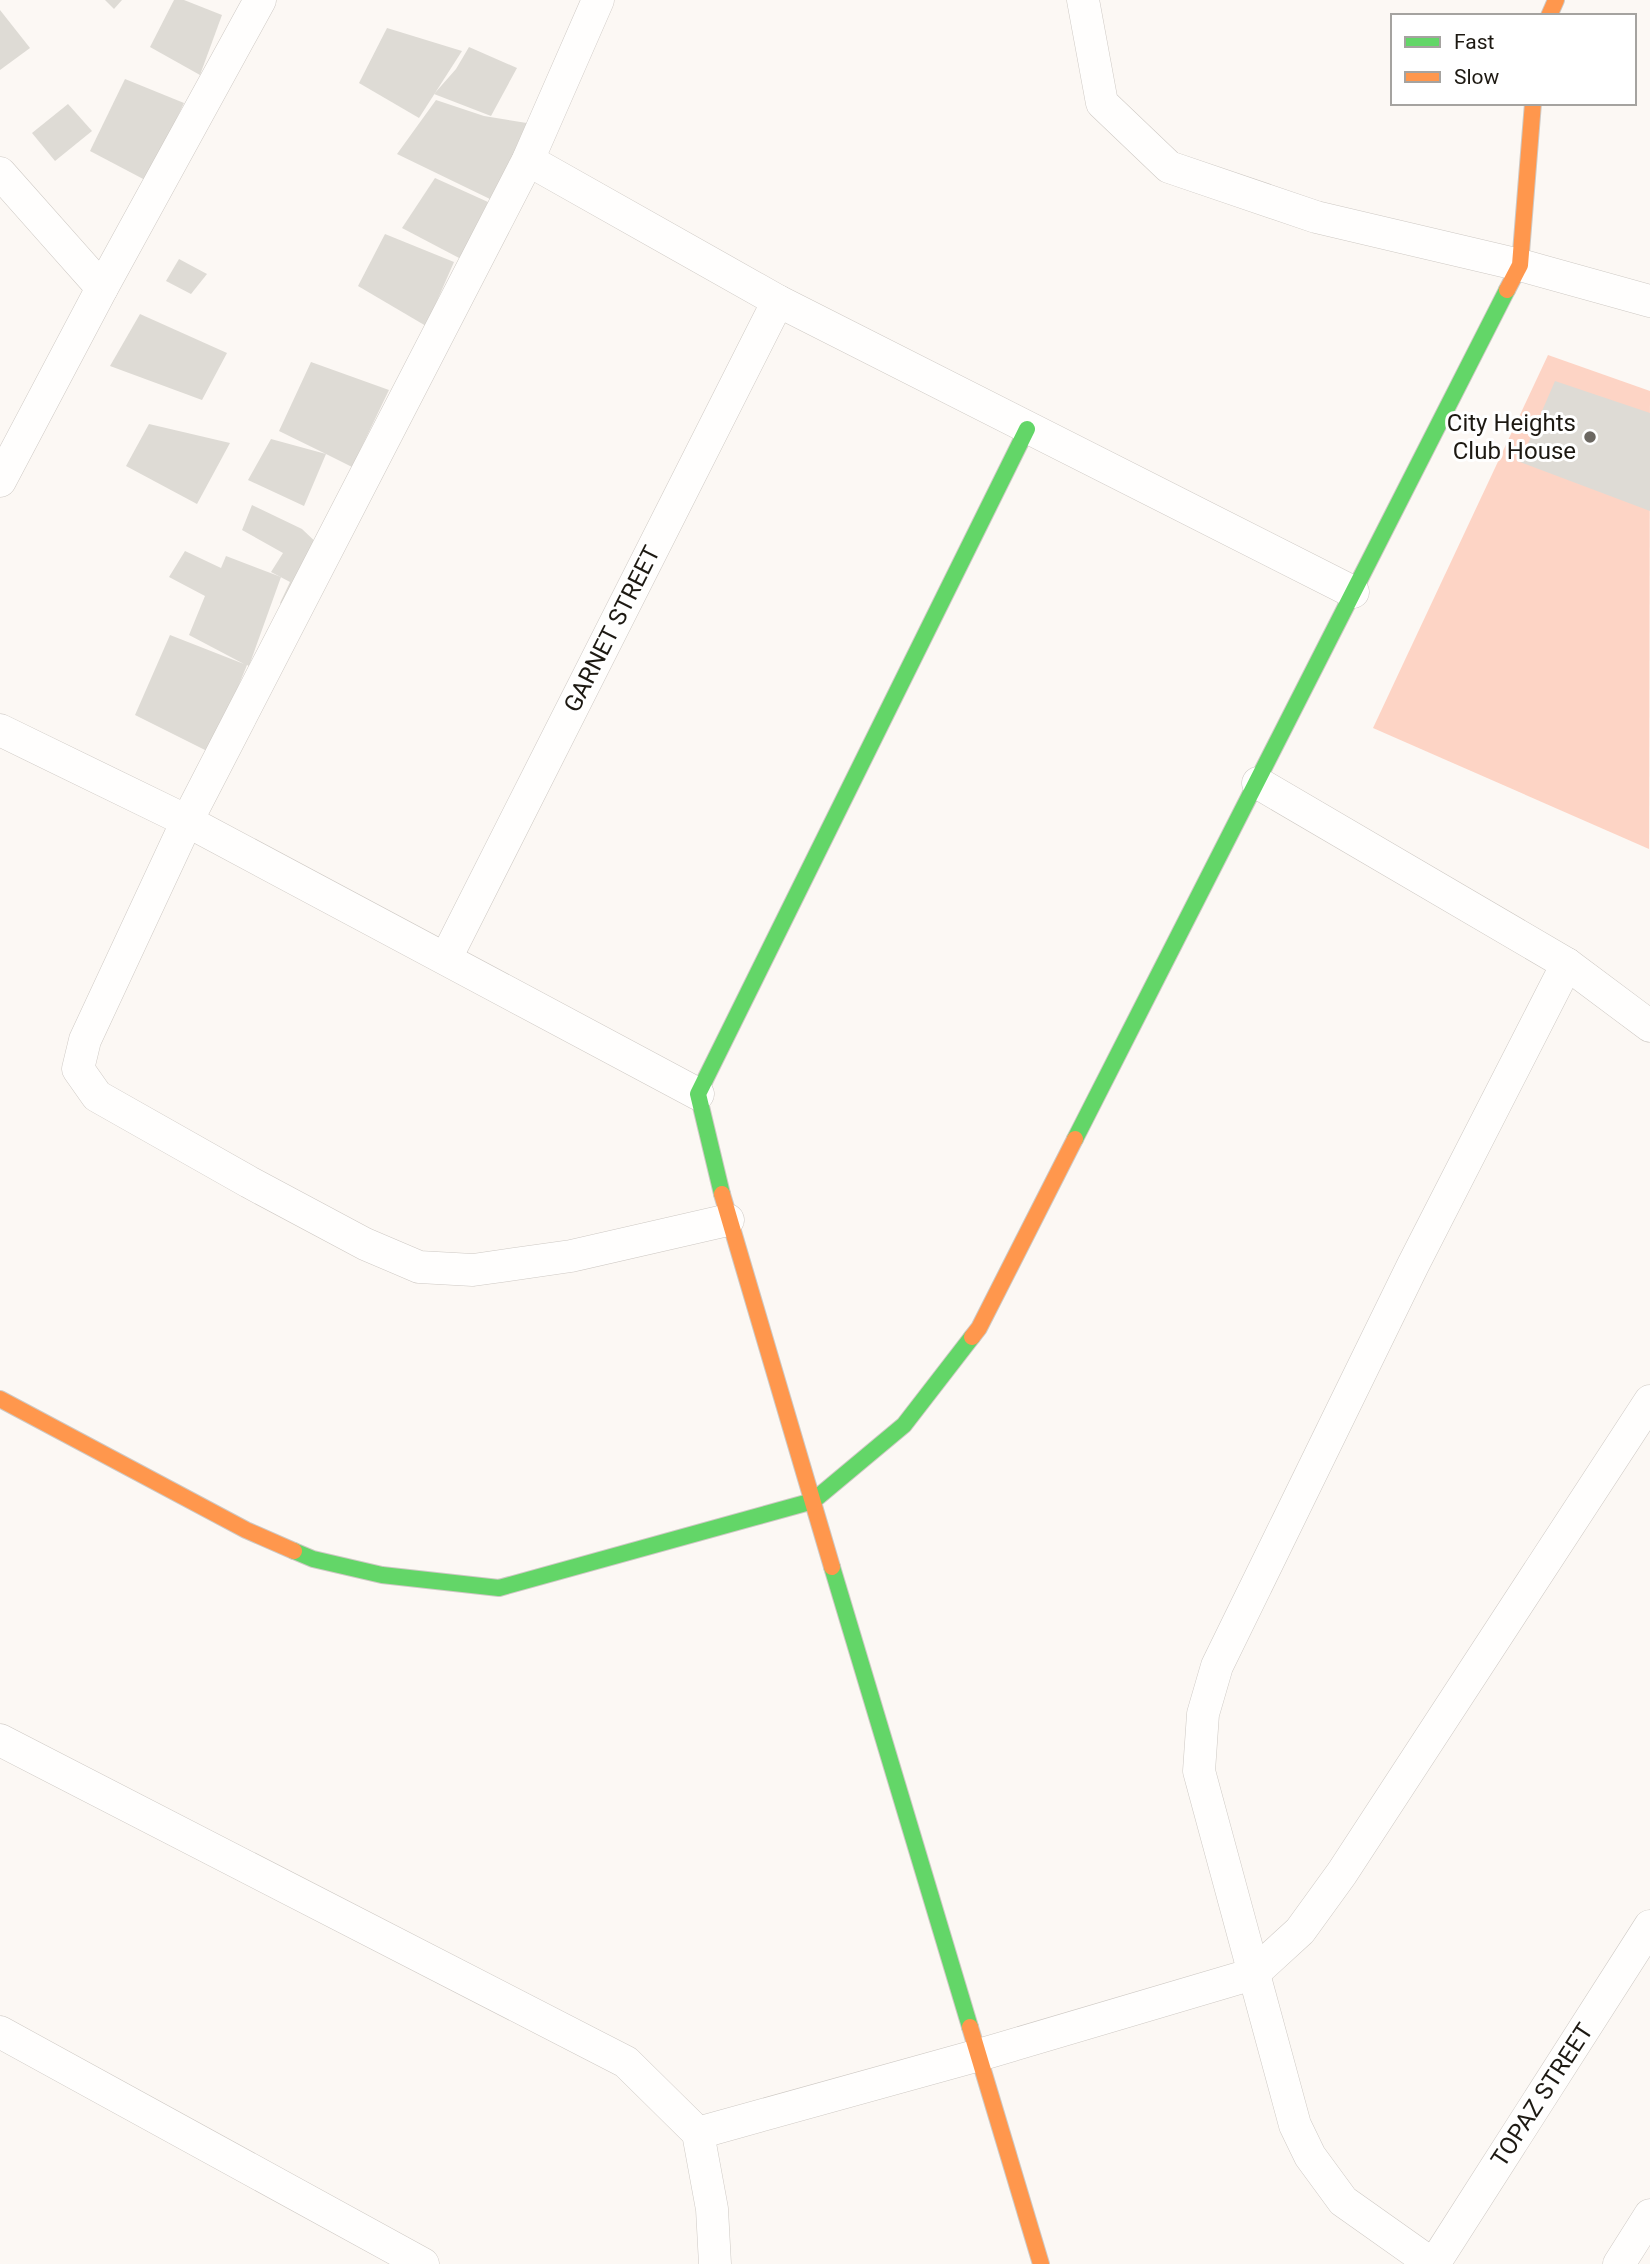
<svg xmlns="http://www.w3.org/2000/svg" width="1650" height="2264" font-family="Roboto,sans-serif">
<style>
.green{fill:#fdd4c5}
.building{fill:#dedbd5}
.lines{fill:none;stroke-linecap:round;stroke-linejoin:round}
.street-casing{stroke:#cec9c4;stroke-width:33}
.fast-casing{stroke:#cec9c4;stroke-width:18}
.slow-casing{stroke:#cec9c4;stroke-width:18}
.street{stroke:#fffefd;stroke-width:32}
.fast{stroke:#63d668;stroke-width:16}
.slow{stroke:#ff974d;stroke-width:16}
.poi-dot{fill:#6b6761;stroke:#fff;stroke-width:2.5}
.labels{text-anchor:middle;stroke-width:6;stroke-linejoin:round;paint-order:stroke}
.poi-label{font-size:24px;fill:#1d1912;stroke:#fff;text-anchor:end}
.street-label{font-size:24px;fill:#1d1912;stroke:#fff}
</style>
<rect width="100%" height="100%" fill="#fcf8f4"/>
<polygon class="green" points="1548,355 1650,391 1649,849 1373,728"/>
<g class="building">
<polygon points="105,0 122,0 114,9"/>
<polygon points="174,0 184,0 222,15 200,75 150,47"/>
<polygon points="0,10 30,48 0,70"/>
<polygon points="387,28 462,51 419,118 359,83"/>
<polygon points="469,47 517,68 491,116 434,94 456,69"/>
<polygon points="125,79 184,103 147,181 90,151"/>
<polygon points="436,100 484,116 533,124 492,200 397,154"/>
<polygon points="68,104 92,131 55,161 32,133"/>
<polygon points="435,178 488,202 461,259 402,228"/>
<polygon points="385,234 454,262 426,326 358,286"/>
<polygon points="179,259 207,274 191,294 166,281"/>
<polygon points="140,314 227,353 202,400 110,366"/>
<polygon points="311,362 389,390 352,467 326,454 304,506 248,480 271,439 326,454 279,431"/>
<polygon points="1555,381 1650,413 1650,511 1520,462"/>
<polygon points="149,424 230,443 197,504 126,466"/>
<polygon points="252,505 302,529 321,547 289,611 280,603 290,582 271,572 283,553 242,530"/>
<polygon points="185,551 221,568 226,556 281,577 249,666 247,665 211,753 135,715 170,635 244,664 189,635 205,596 169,577"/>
</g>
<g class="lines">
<defs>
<g id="street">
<polyline points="598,0 528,160 187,821 85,1040 78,1069 97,1096 249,1182 365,1244 419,1267 473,1270 571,1256 728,1220"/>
<polyline points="1083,0 1102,103 1169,167 1316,217 1520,265 1650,301"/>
<polyline points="528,160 778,301 1353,592"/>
<polyline points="0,173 102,288"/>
<polyline points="0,481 102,288 260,0"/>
<polyline points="0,730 187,821 698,1094"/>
<polyline points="1258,783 1567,964 1650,1026"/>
<polyline points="446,958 778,301"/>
<polyline points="0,1740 626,2062 698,2133 712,2209 715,2264"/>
<polyline points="0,2032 423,2264"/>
<polyline points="698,2133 979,2055 1253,1974 1300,1931 1342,1873 1650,1401"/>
<polyline points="1432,2264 1343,2201 1310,2156 1295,2125 1199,1771 1203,1714 1217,1666 1413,1265 1567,964"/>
<polyline points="1434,2264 1650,1926"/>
<polyline points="1619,2264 1650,2215"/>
</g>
<g id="fast">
<polyline points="1075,1139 1507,290"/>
<polyline points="722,1194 698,1094 1027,429"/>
<polyline points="294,1551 313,1559 382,1575 499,1588 813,1501 904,1425 972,1337"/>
<polyline points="832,1567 970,2027"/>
</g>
<g id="slow">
<polyline points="1549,16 1556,0"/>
<polyline points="1507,290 1520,265 1533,103"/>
<polyline points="722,1194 832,1567"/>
<polyline points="972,1337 979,1328 1075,1139"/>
<polyline points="0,1399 246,1530 294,1551"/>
<polyline points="970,2027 1041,2264"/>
</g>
</defs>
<use href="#street" class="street-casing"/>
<use href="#fast" class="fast-casing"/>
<use href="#slow" class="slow-casing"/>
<use href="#street" class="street"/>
<use href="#fast" class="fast"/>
<use href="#slow" class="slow"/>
</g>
<circle class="poi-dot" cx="1590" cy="437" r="7"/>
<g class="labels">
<g class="poi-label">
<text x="1576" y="431">City Heights<tspan x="1576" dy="28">Club House</tspan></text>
</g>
<g class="street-label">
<text transform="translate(612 629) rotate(-63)" y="8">GARNET STREET</text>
<text transform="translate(1542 2095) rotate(-57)" y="8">TOPAZ STREET</text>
</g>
</g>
<rect x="1391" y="14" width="245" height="91" fill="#ffffff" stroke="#a5a3a0" stroke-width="2"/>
<rect x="1405" y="37" width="35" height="10" fill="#63d668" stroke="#a5a3a0" stroke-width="2"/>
<text x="1454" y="49" font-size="21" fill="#1d1912">Fast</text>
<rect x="1405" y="72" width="35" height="10" fill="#ff974d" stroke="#a5a3a0" stroke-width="2"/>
<text x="1454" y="84" font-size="21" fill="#1d1912">Slow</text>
</svg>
